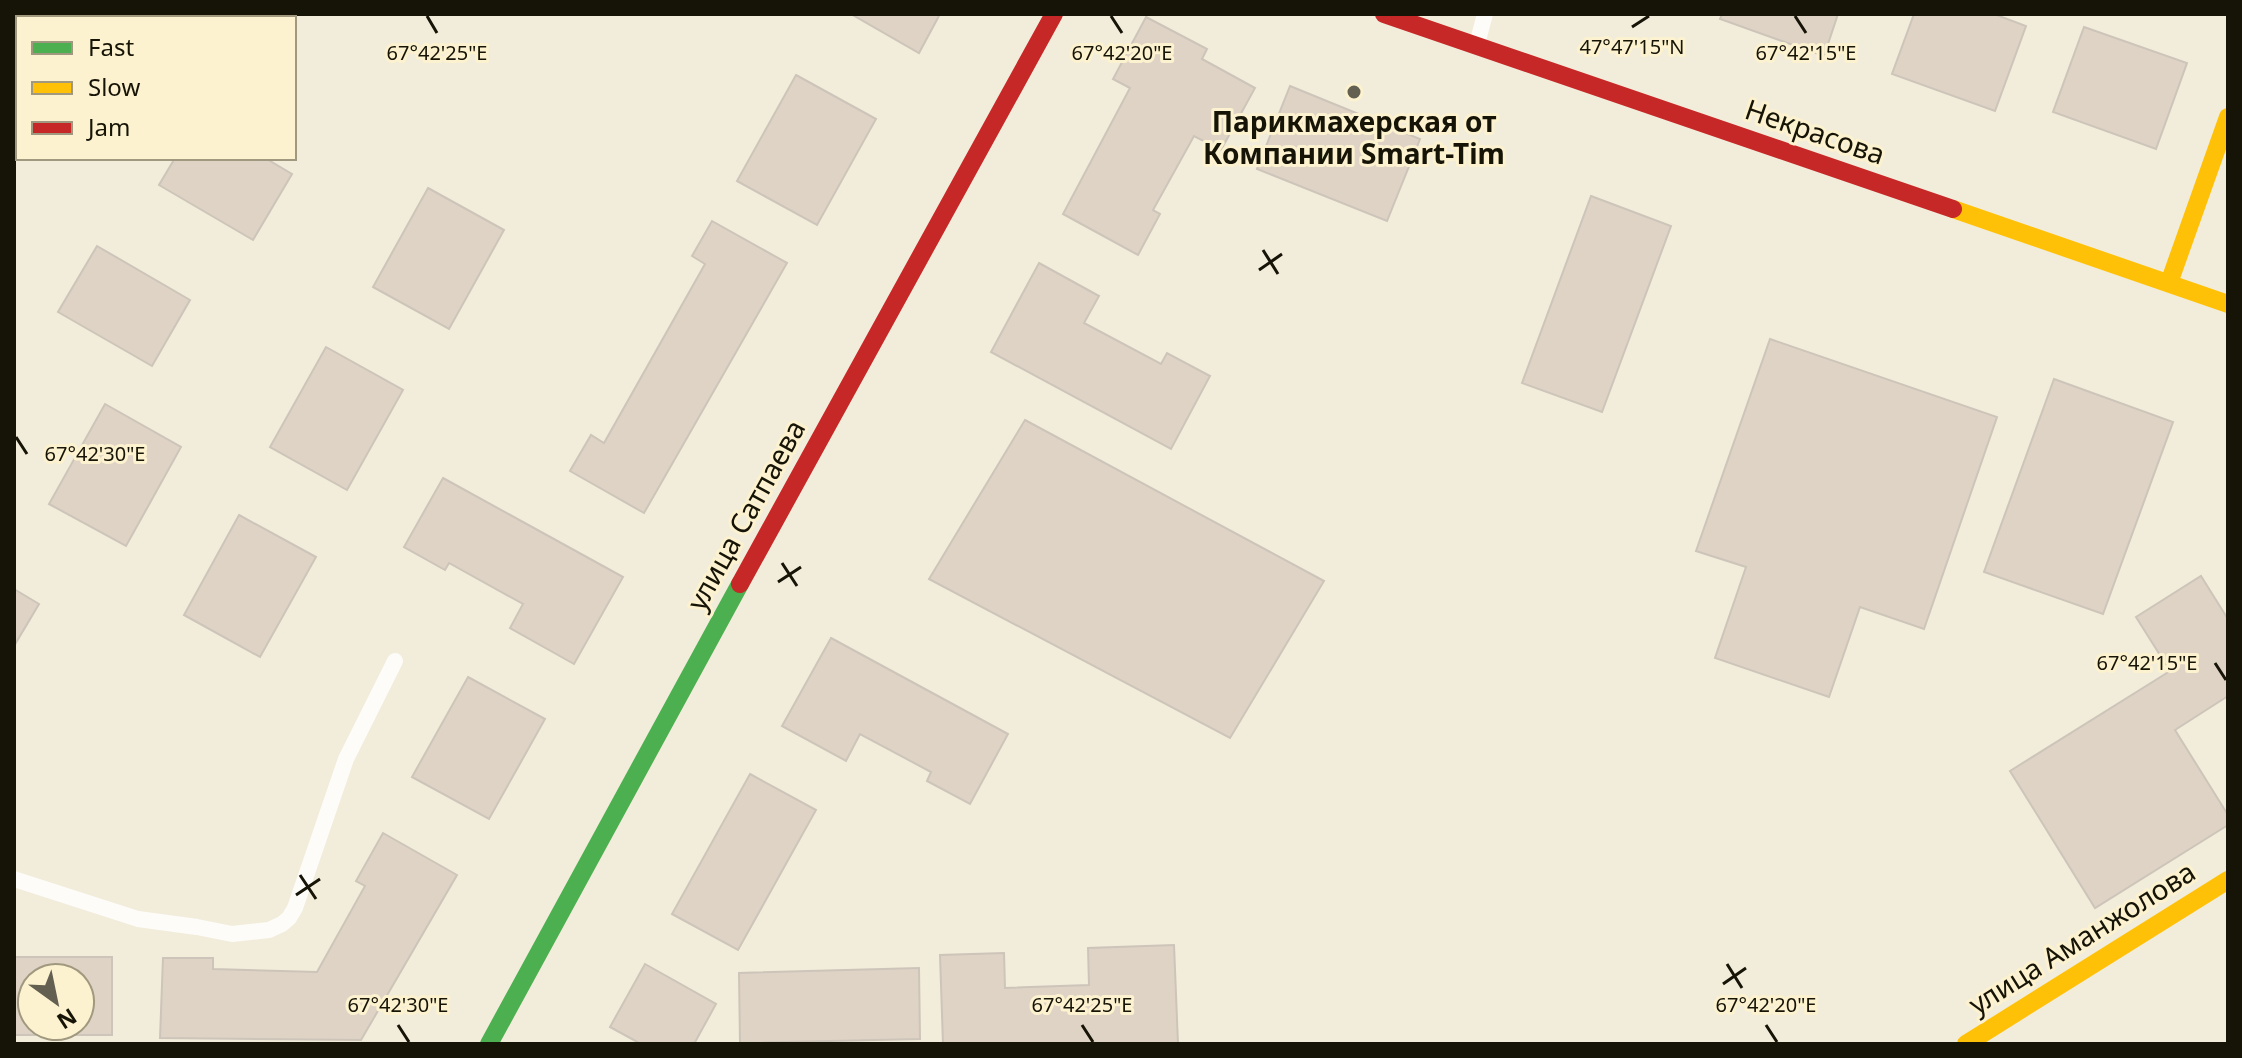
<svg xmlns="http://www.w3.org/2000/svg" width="2242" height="1058" font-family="'Noto Sans',sans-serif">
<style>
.building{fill:#dfd3c5;stroke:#cdc5b9;stroke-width:2;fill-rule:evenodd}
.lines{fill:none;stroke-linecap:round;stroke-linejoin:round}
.lane{stroke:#fdfcf9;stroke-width:16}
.fast{stroke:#4caf50;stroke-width:18}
.slow{stroke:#ffc107;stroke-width:18}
.jam{stroke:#c62828;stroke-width:18}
.ticks{fill:none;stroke:#161307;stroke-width:3}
.poi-dot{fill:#635f51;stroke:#fcf2cf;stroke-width:3}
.labels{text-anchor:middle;stroke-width:6;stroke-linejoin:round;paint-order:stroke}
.poi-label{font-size:28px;font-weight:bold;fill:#161307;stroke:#fcf2cf}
.street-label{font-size:28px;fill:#161307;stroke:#fcf2cf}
.ticks-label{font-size:20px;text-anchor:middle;fill:#161307;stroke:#fcf2cf;stroke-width:6;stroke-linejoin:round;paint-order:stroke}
</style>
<rect width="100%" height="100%" fill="#f2ecda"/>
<g class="building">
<polygon points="64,14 92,14 99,18 62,18"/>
<polygon points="851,14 940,14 919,53"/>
<polygon points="1722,14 1838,14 1824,56 1720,19"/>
<polygon points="1914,14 1994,14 2026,26 1995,111 1892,74"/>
<polygon points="1146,17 1207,49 1202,59 1255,88 1221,150 1194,136 1153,210 1160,214 1138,255 1063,214 1130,88 1113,79"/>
<polygon points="2084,27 2187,63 2156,149 2053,112"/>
<polygon points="796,75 876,119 817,225 737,181"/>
<polygon points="1290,86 1420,139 1387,221 1257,169"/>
<polygon points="175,158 265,158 292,174 253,240 159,185"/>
<polygon points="428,188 504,230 449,329 373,287"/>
<polygon points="1591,196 1671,226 1602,412 1522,383"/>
<polygon points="712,221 787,263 644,513 570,471 591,435 604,443 705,264 692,256"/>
<polygon points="97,246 190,300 152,366 58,312"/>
<polygon points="1039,263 1099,296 1084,323 1161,364 1167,353 1210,376 1171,449 991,352"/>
<polygon points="1770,339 1997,417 1924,629 1860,607 1829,697 1715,658 1746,567 1696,551"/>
<polygon points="326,347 403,390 347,490 270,447"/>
<polygon points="2054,379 2173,422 2103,614 1984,572"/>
<polygon points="105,404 181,447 126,546 49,504"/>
<polygon points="1025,420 1324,581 1230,738 929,579"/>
<polygon points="443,478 623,577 574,664 510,628 523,604 449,563 445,570 404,547"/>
<polygon points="239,515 316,557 260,657 184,615"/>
<polygon points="2201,576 2226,616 2228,615 2228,696 2175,730 2228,815 2228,825 2095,908 2010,771 2170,671 2136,617"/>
<polygon points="14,589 39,604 14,646"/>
<polygon points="831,638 1008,734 970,804 927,781 931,772 860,734 846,761 782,726"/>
<polygon points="468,677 545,719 489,819 412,777"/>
<polygon points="750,774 816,810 738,950 672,914"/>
<polygon points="383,833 457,875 361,1040 160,1038 163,958 213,958 213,969 317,972 365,886 356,881"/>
<polygon points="1174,945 1178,1044 943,1044 940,955 1004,953 1005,988 1089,985 1088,948"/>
<path d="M 14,957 L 112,957 L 112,1035 L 14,1035 ZM 32,978 L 80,978 L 80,1026 L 32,1026 Z"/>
<polygon points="645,964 716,1004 694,1044 641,1044 610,1027"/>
<polygon points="919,968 920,1039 740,1043 739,973"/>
</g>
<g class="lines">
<g class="lane">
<polyline points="1477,44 1485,14"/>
<polyline points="14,879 138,919 197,927 232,934 269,930 282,924 289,918 295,908 346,759 395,661"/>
</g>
<polyline class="fast" points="489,1044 740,584"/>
<g class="slow">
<polyline points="1953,209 2228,304"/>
<polyline points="2169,283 2228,117"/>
<polyline points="1966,1044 2228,880"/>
</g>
<g class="jam">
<polyline points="1384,14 1953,209"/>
<polyline points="740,584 1054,14"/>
</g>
</g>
<path class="ticks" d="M 427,16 L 437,33M 1111,16 L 1122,33M 1795,16 L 1806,33M 1632,27 L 1649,16M 1263,250 L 1278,274M 1259,270 L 1282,254M 16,437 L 27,454M 782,563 L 797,586M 778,582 L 801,567M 2215,663 L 2226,680M 300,875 L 316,899M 296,895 L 320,879M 1727,964 L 1742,988M 1723,984 L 1746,968M 398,1025 L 409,1042M 1082,1025 L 1093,1042M 1766,1025 L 1777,1042"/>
<circle class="poi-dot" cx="1354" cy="92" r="8"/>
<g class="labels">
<g class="poi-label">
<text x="1354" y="132">Парикмахерская от<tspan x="1354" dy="32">Компании Smart-Tim</tspan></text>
</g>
<g class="street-label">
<text transform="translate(1815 132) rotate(19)" y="10">Некрасова</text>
<text transform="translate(746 515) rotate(-61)" y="10">улица Сатпаева</text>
<text transform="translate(2082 938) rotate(-32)" y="10">улица Аманжолова</text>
</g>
</g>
<g class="ticks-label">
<text x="1632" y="54">47°47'15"N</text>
<text x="437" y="60">67°42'25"E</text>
<text x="1122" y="60">67°42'20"E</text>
<text x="1806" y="60">67°42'15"E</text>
<text x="95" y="461">67°42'30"E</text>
<text x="2147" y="670">67°42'15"E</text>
<text x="398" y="1012">67°42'30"E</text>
<text x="1082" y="1012">67°42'25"E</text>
<text x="1766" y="1012">67°42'20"E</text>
</g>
<rect width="2242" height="1058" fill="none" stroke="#161307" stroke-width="32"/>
<rect x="16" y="16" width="280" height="144" fill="#fcf2cf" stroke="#a0997f" stroke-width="2"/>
<rect x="32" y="42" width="40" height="12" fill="#4caf50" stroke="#a0997f" stroke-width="2"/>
<text x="88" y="56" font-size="24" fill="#161307">Fast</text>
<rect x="32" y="82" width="40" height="12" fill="#ffc107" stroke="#a0997f" stroke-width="2"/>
<text x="88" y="96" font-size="24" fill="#161307">Slow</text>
<rect x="32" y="122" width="40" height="12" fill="#c62828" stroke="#a0997f" stroke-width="2"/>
<text x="88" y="136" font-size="24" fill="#161307">Jam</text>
<g transform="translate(56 1002) rotate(147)"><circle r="38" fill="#fcf2cf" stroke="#a0997f" stroke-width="2"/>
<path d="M0-6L14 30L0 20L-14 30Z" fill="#635f51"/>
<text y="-12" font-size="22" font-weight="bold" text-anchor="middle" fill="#161307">N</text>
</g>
</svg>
